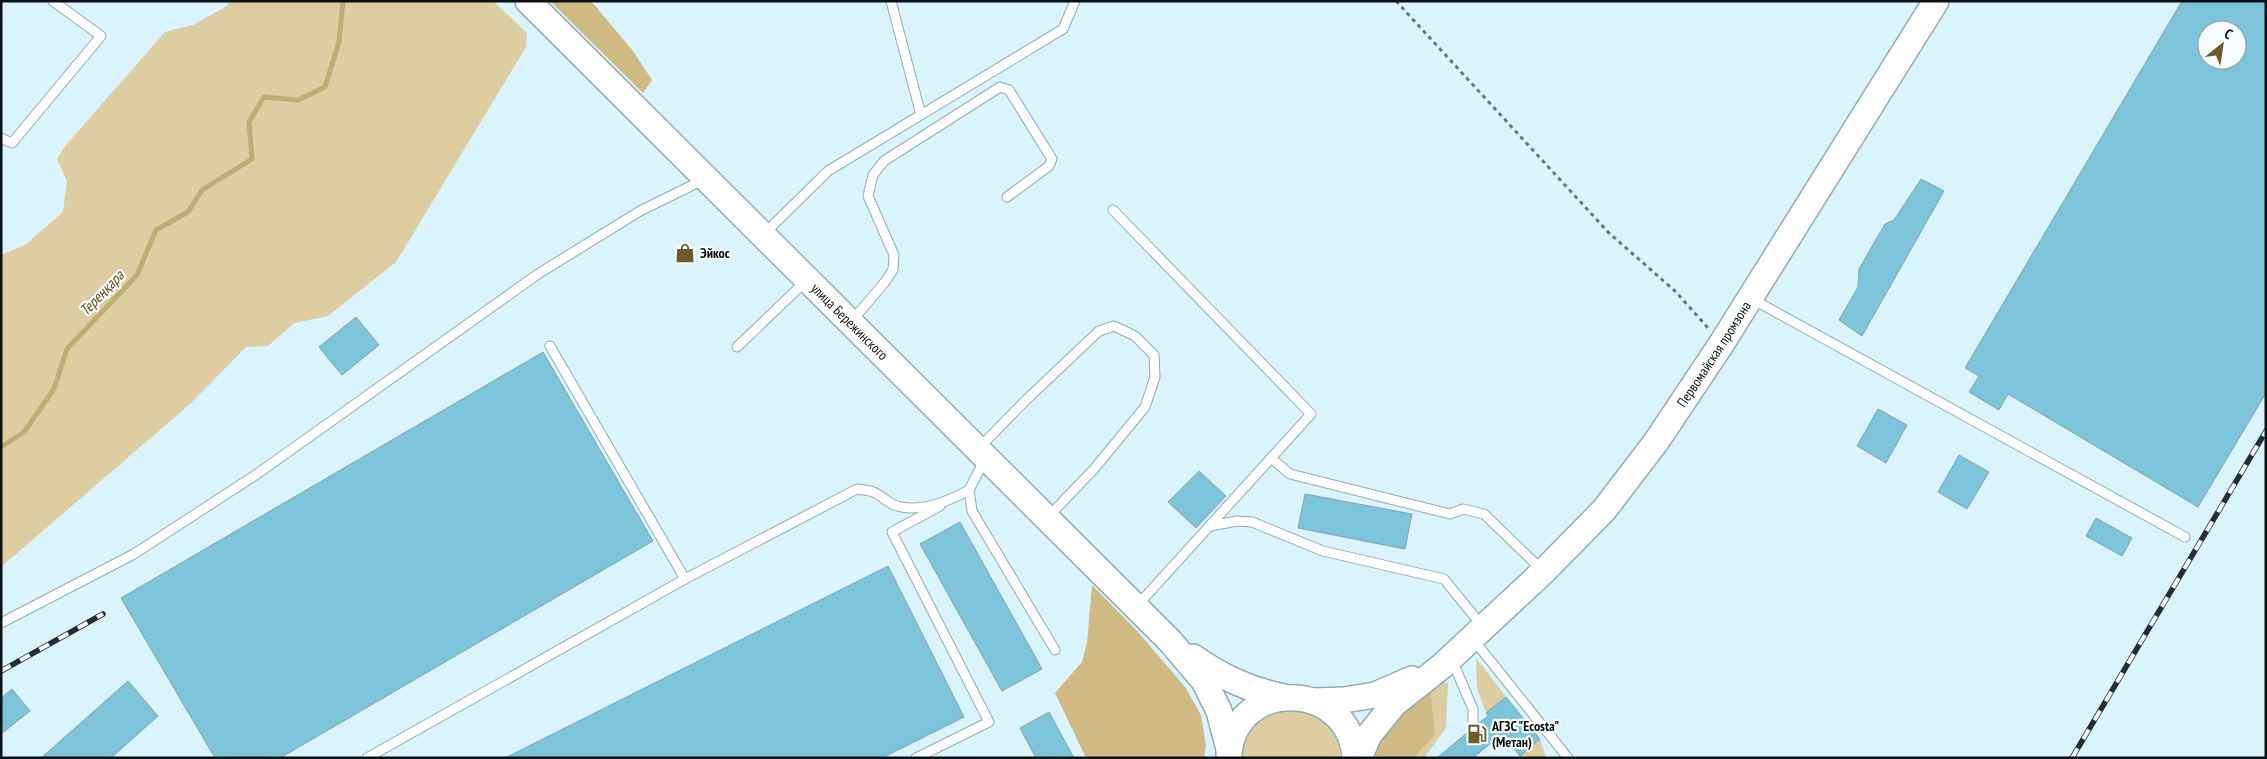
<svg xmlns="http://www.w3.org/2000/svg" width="2267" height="759" font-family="'PT Sans Narrow',sans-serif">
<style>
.green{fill:#ddcda0}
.forest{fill:#ceba82}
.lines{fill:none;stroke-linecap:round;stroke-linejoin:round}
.stream{stroke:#c0ad74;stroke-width:5}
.building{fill:#7cc4d9;stroke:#88a1a9;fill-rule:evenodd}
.lane-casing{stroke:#92abb3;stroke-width:11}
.secondary-casing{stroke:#92abb3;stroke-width:28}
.path{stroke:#697a7f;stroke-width:3;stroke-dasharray:4 4;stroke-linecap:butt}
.lane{stroke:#fff;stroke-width:9}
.secondary{stroke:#fff;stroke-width:25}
.rail-casing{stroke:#222e31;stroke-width:5.5}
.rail{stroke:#f7fcfe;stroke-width:4;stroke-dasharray:11;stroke-linecap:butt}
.labels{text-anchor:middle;stroke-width:4.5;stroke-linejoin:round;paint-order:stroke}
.poi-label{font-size:14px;font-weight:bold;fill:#081114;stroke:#f7fcfe;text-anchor:start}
.street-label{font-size:14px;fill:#081114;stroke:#f7fcfe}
.water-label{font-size:15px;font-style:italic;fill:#604c01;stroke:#f7fcfe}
</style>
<rect width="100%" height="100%" fill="#d9f4fc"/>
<g class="green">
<polygon points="230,1 493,1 527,33 526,47 396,262 328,316 294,323 268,346 246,347 191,403 1,567 1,255 25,245 63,212 67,181 57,159 66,145 165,32 193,25 227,6"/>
<polygon points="1476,658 1506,697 1486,713 1477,688"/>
<polygon points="1439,681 1448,683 1446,728 1424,758 1375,758"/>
<path d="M 1281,709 C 1314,708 1337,723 1341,758 L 1241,758 C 1246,730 1255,720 1281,709 Z"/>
<polygon points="1540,739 1546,758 1518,758 1520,756"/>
</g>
<g class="forest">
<polygon points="550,1 591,1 633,51 652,80 643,93"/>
<polygon points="1092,585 1138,632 1185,687 1201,715 1206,746 1204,758 1086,758 1055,693 1082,662 1087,643"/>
<polygon points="1430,689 1435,735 1413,758 1375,758 1377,737"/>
</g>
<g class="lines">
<polyline class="stream" points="1,447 24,432 54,389 67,349 137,275 156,230 188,212 202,190 252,159 249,122 264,97 298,100 325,87 339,42 343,1"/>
</g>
<g class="building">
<path d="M 2182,1 L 2266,1 L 2266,393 L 2198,507 L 2008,394 L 1999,410 L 1969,392 L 1979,376 L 1965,368 ZM 2207,30 L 2237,30 L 2237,60 L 2207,60 Z"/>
<polygon points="1921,179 1944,191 1862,336 1839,320 1858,287 1859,269 1885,224 1894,220"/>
<polygon points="356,317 379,345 342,375 319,347"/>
<polygon points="543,352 653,541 280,758 215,758 121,598"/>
<polygon points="1878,409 1907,425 1886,463 1857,446"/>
<polygon points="1959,455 1989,472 1967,509 1938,492"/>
<polygon points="1199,471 1226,496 1196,528 1168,502"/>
<polygon points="1305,494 1412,514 1405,549 1298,528"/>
<polygon points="2096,518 2132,538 2122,556 2086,536"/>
<polygon points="960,522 1042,669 1002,691 920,544"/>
<polygon points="888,566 964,717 882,758 505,758"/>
<polygon points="128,681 158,716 111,758 41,758"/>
<polygon points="12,689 30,711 1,734 1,698"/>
<polygon points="1506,697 1540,739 1520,756 1502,734 1473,758 1437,758 1468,732 1473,734 1477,733 1479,723 1488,716 1486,713"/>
<polygon points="1049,712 1074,758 1036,758 1020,728"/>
</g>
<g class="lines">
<defs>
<g id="lane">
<polyline points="891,1 921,115"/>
<polyline points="1,138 12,143 101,36 53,1"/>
<polyline points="1113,210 1311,414 1136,607"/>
<polyline points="764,234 828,171 1063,29 1075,1"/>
<polyline points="1752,299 2185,537"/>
<polyline points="851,322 885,282 893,270 894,255 868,196 873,175 884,161 1000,87 1009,90 1052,159 1049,166 1007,197"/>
<polyline points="550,346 685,579"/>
<polyline points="737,347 807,280"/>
<polyline points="979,448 1026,400 1099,331 1114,326 1135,336 1154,355 1155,377 1145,407 1094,469 1048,517"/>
<polyline points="1271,458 1290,474 1450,514 1463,509 1484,514 1543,571"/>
<polyline points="985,459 969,490 972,511 1055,650"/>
<polyline points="1210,526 1237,521 1252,522 1323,551 1444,579 1482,626"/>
<polyline points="1,623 134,554 257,474 538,274 640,211 705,179"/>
<polyline points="1473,639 1568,758"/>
<polyline points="1452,660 1473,709 1473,728"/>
<path d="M 367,758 L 685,579 L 857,489 C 862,490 868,490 873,492 C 882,495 888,504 897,506 C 921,513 949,501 969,490"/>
<polyline points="916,758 989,722 892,532 940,506"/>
</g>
<g id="secondary">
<path id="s1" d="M 528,1 L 1170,641 L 1204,681 L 1219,711 L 1229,749"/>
<path d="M 1193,657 C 1222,677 1249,690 1284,697"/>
<polyline points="1313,701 1344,700 1375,695 1412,679"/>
<path d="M 1229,753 C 1237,677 1350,680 1355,758"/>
<path id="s2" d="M 1359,758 L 1369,735 L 1394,704 L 1442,666 L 1544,571 L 1604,510 L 1656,442 L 1722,343 L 1936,1"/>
</g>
</defs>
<use href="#lane" class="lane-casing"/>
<use href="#secondary" class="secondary-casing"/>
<polyline class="path" points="1396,1 1609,233 1675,291 1708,328"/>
<use href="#lane" class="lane"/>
<use href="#secondary" class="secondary"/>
<defs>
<g id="rail">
<polyline points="1,671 103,614"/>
<polyline points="2072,758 2266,431"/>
</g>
</defs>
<use href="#rail" class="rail-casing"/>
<use href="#rail" class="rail"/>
</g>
<defs>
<symbol id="shop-bare" viewBox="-9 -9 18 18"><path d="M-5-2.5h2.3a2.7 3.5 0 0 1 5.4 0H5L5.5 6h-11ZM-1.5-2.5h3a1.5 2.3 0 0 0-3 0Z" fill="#6c5c29" stroke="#f7fcfe" stroke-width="2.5" paint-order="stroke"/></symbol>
<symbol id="fuel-bare" viewBox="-9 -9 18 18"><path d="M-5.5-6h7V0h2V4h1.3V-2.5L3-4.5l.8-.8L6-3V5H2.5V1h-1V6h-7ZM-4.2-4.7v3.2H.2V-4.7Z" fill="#6c5c29" stroke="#f7fcfe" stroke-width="2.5" paint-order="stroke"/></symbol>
</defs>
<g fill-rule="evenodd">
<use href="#shop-bare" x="671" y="239" width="28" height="28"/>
<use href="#fuel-bare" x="1463" y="720" width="28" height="28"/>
</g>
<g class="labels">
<g class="poi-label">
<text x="700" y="258">Эйкос</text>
<text x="1492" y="731">АГЗС "Ecosta"<tspan x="1492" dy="16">(Метан)</tspan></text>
</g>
<g class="street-label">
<text dy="5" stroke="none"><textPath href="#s1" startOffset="454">улица Бережинского</textPath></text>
<text dy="5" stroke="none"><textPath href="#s2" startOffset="542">Первомайская промзона</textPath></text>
</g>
<g class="water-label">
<text transform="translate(102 293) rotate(-46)" y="5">Тереңқара</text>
</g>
</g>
<rect width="2267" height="759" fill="none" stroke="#081114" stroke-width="5"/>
<g transform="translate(2222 45) rotate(30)"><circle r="24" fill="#f7fcfe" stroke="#979ea0"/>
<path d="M0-4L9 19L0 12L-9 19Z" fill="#6c5c29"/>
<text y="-8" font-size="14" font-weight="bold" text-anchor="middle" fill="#081114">С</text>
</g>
</svg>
